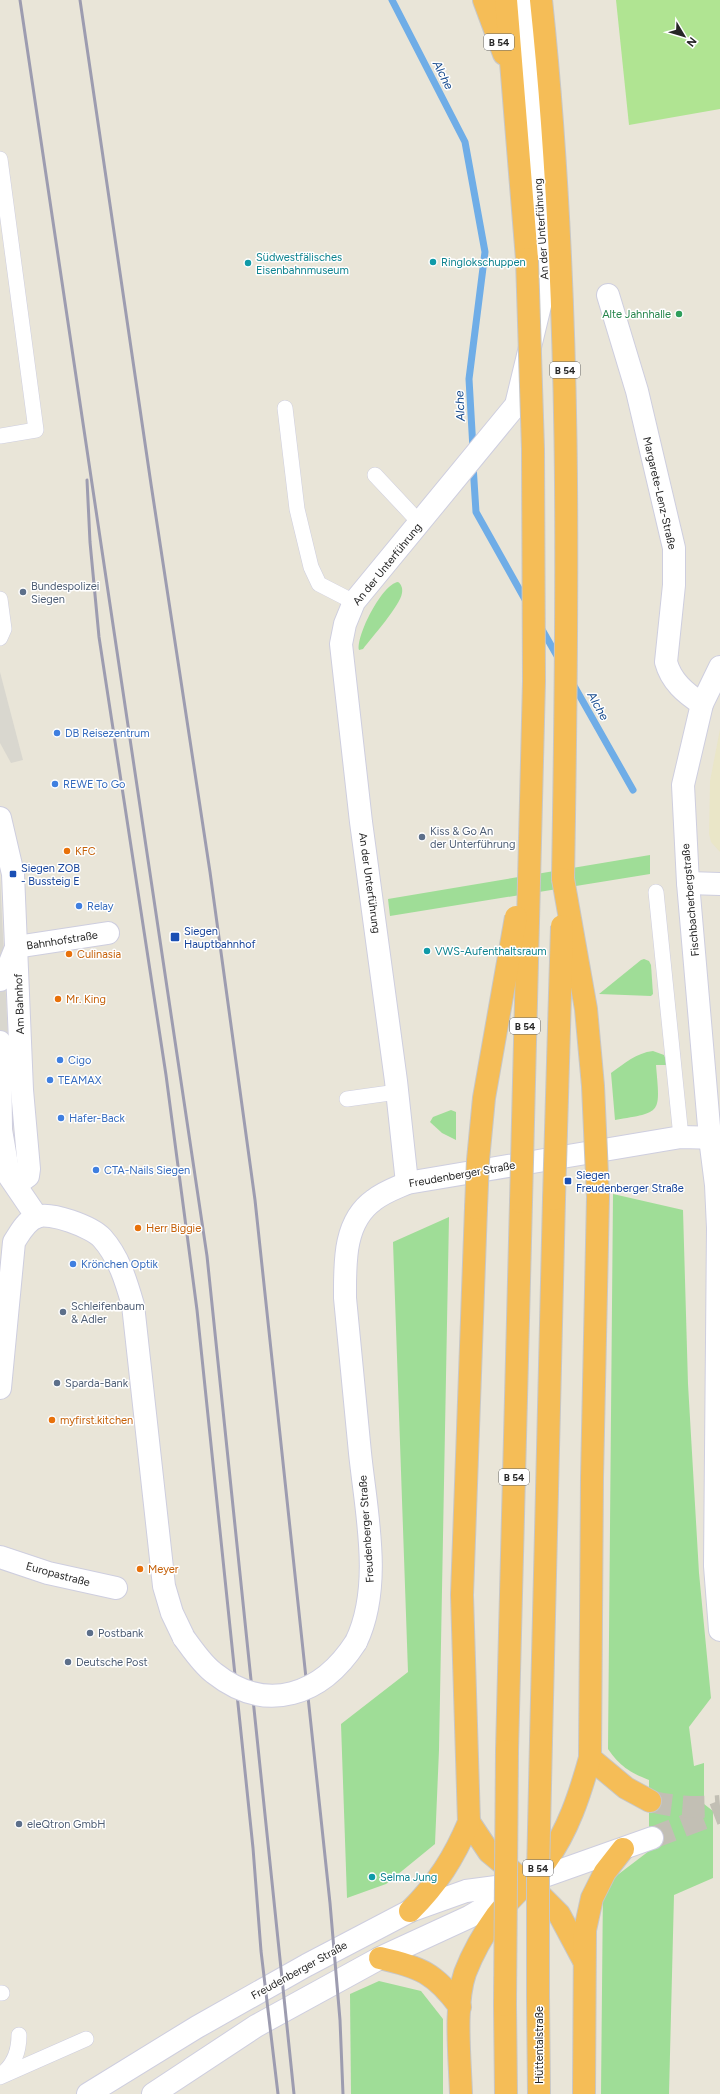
<svg xmlns="http://www.w3.org/2000/svg" width="720" height="2094" font-family="Figtree,sans-serif">
<style>
.education{fill:#eae6c8}
.green{fill:#9fdd97}
.pitch{fill:#b0e492}
.plaza{fill:#d9d7cf}
.lines{fill:none;stroke-linecap:round;stroke-linejoin:round}
.stream{stroke:#6fade7;stroke-width:7}
.secondary-tunnel{stroke:#c2bfb4;stroke-width:22;stroke-dasharray:22 11;stroke-linecap:butt}
.highway-tunnel{stroke:#c2bfb4;stroke-width:22;stroke-dasharray:22 11;stroke-linecap:butt}
.lane-casing{stroke:#cecedf;stroke-width:16}
.street-casing{stroke:#cecedf;stroke-width:24}
.secondary-casing{stroke:#cecedf;stroke-width:24}
.highway-casing{stroke:#c7c7c7;stroke-width:24}
.lane{stroke:#fff;stroke-width:15}
.street{stroke:#fff;stroke-width:22}
.secondary{stroke:#fff;stroke-width:22}
.highway{stroke:#f5bd57;stroke-width:22}
.rail{stroke:#9d9cb0;stroke-width:3}
.secondary-bridge-casing{stroke:#cecedf;stroke-width:24;stroke-linecap:butt}
.highway-bridge-casing{stroke:#c7c7c7;stroke-width:24;stroke-linecap:butt}
.secondary-bridge{stroke:#fff;stroke-width:22}
.highway-bridge{stroke:#f5bd57;stroke-width:22}
.culture-dot{fill:#0f9aa8;stroke:#fff;stroke-width:1.5}
.leisure-dot{fill:#2e9e5b;stroke:#fff;stroke-width:1.5}
.service-dot{fill:#5c6f8a;stroke:#fff;stroke-width:1.5}
.shop-dot{fill:#3f7fe0;stroke:#fff;stroke-width:1.5}
.food-dot{fill:#e8710a;stroke:#fff;stroke-width:1.5}
.transit-dot{fill:#1a4fb4;stroke:#fff;stroke-width:1.5}
.labels{text-anchor:middle;stroke-width:3;stroke-linejoin:round;paint-order:stroke}
.shield{fill:#fff;stroke:#676767;stroke-width:1}
.shield-label{font-size:10px;font-weight:bold;fill:#262626}
.street-label{font-size:11px;fill:#262626;stroke:#fff}
.culture-label{font-size:11px;fill:#0d838f;stroke:#fff;text-anchor:start}
.leisure-label{font-size:11px;fill:#27864d;stroke:#fff;text-anchor:end}
.service-label{font-size:11px;fill:#4e5e75;stroke:#fff;text-anchor:start}
.shop-label{font-size:11px;fill:#366cbe;stroke:#fff;text-anchor:start}
.food-label{font-size:11px;fill:#c56008;stroke:#fff;text-anchor:start}
.transit-label{font-size:11px;fill:#164399;stroke:#fff;text-anchor:start}
.water-label{font-size:12px;font-style:italic;fill:#14498d;stroke:#fff}
</style>
<rect width="100%" height="100%" fill="#e9e5d8"/>
<polygon class="education" points="720,729 720,852 711,842 709,834 710,781"/>
<g class="green">
<path d="M 398,582 C 401,584 403,588 402,593 C 400,606 372,637 363,649 L 359,650 C 356,636 382,584 398,582 Z"/>
<polygon points="650,855 650,874 390,916 388,899"/>
<polygon points="644,959 649,961 651,965 653,994 651,996 599,994 641,960"/>
<path d="M 653,1051 L 664,1055 L 668,1065 L 656,1065 C 660,1114 663,1112 615,1120 L 611,1073 C 625,1063 636,1053 653,1051 Z"/>
<polygon points="451,1110 456,1112 456,1140 442,1133 430,1122 433,1117"/>
<path d="M 613,1194 L 683,1210 L 688,1384 L 699,1573 L 711,1698 L 689,1727 L 694,1766 L 704,1763 L 704,1804 L 713,1811 L 713,1878 L 674,1895 L 669,2094 L 601,2094 L 603,1886 L 649,1851 L 649,1780 C 629,1772 620,1766 608,1749 Z"/>
<polygon points="449,1217 439,1750 435,1844 386,1884 347,1898 341,1724 408,1672 393,1242"/>
<polygon points="379,1981 421,1991 443,2019 443,2094 351,2094 350,1994"/>
</g>
<polygon class="pitch" points="616,0 720,0 720,109 629,125"/>
<g class="plaza">
<polygon points="0,672 23,760 11,763 0,743"/>
<polygon points="0,876 14,1160 0,1170"/>
</g>
<g class="lines">
<g class="stream">
<polyline points="392,0 465,142 485,252 469,379 473,449"/>
<polyline points="473,465 476,512 527,603"/>
<polyline points="540,626 560,661"/>
<polyline points="573,684 633,790"/>
</g>
<polyline class="secondary-tunnel" points="652,1838 720,1812"/>
<path class="highway-tunnel" d="M 650,1801 C 672,1807 697,1808 720,1806"/>
<defs>
<g id="lane">
<polyline points="0,159 36,430 0,436"/>
<polyline points="285,408 297,509 311,567 319,584 354,602"/>
<polyline points="375,475 420,523"/>
<polyline points="0,599 4,629 0,638"/>
<polyline points="656,892 681,1137"/>
<polyline points="347,1099 397,1092"/>
<polyline points="0,1993 2,1993"/>
<path d="M 2,2074 C 15,2064 19,2051 19,2035"/>
<polyline points="0,2077 86,2039"/>
</g>
<g id="street">
<path d="M 608,295 L 637,391 L 674,548 L 674,585 L 666,662 C 671,681 685,693 702,704"/>
<polyline points="0,818 13,874 22,1090 29,1169 28,1176 16,1185"/>
<polyline points="688,883 720,884"/>
<polyline points="16,947 108,933"/>
<polyline points="0,980 5,975 15,950"/>
<polyline points="0,1042 1,1130 0,1128"/>
<polyline points="1,1130 9,1176 37,1217"/>
<polyline points="407,1183 396,1081 361,822 341,644 345,624 354,602 516,405 545,285 524,0"/>
<polyline points="0,1557 48,1573 116,1588"/>
</g>
<g id="secondary">
<polyline points="720,667 702,704 683,785 688,883 710,1138 716,1185 718,1228 715,1566 720,1630"/>
<path d="M 0,1388 L 14,1242 C 20,1233 25,1222 36,1217 C 50,1211 92,1227 102,1238 C 119,1257 126,1281 133,1305 L 164,1586 L 172,1613 L 184,1638"/>
<path d="M 356,1642 C 383,1586 366,1512 360,1453 C 355,1401 350,1350 345,1298 C 345,1264 343,1222 374,1200 C 384,1192 396,1188 407,1183 L 681,1137 L 720,1138"/>
<polyline points="88,2094 197,2027 307,1965 410,1911 466,1891 525,1883 652,1838"/>
<polyline points="153,2094 256,2026 380,1958 469,1917 518,1888"/>
</g>
<g id="highway">
<polyline points="484,0 504,54"/>
<polyline points="506,0 527,259"/>
<path d="M 541,0 C 572,293 568,585 563,879"/>
<polyline points="541,1741 554,1199"/>
<polyline points="507,1751 521,1202"/>
<polyline points="590,1758 626,1788 650,1801"/>
<polyline points="469,1822 489,1852 537,1892 559,1914 583,1959"/>
<path d="M 410,1911 C 437,1884 454,1858 469,1822 L 462,1595 L 476,1208"/>
<path d="M 380,1958 C 420,1967 435,1973 460,2007"/>
<polyline points="538,1996 539,2094"/>
<polyline points="505,2005 506,2094"/>
<path d="M 461,2094 C 460,2059 454,2005 465,1973 C 473,1952 484,1933 497,1915 C 512,1896 531,1880 546,1861 C 568,1831 580,1794 590,1758 L 592,1478 L 598,1197"/>
<polyline points="584,2094 585,1930 592,1898 605,1872 623,1849"/>
</g>
</defs>
<use href="#lane" class="lane-casing"/>
<use href="#street" class="street-casing"/>
<use href="#secondary" class="secondary-casing"/>
<use href="#highway" class="highway-casing"/>
<use href="#lane" class="lane"/>
<use href="#street" class="street"/>
<use href="#secondary" class="secondary"/>
<use href="#highway" class="highway"/>
<g class="rail">
<polyline points="20,0 207,1256 294,2094"/>
<polyline points="80,0 151,484 210,872 255,1200 330,1903 340,2020 343,2094"/>
<polyline points="87,480 90,542 99,637 166,1075 197,1310 253,1848 261,1951 278,2094"/>
</g>
<defs>
<path id="secondary-bridge" d="M 184,1638 C 193,1650 202,1664 214,1673 C 267,1715 322,1695 356,1642"/>
<g id="highway-bridge">
<polyline points="563,879 586,1009 593,1086 598,1197"/>
<polyline points="554,1199 562,926"/>
<polyline points="521,1202 534,681 533,449 527,259"/>
<polyline points="476,1208 478,1160 484,1098 516,917"/>
<polyline points="538,1996 538,1873 541,1741"/>
<polyline points="505,2005 507,1751"/>
</g>
</defs>
<use href="#secondary-bridge" class="secondary-bridge-casing"/>
<use href="#highway-bridge" class="highway-bridge-casing"/>
<use href="#secondary-bridge" class="secondary-bridge"/>
<use href="#highway-bridge" class="highway-bridge"/>
</g>
<g class="culture-dot">
<circle cx="433" cy="262" r="4"/>
<circle cx="248" cy="263" r="4"/>
<circle cx="427" cy="951" r="4"/>
<circle cx="372" cy="1877" r="4"/>
</g>
<circle class="leisure-dot" cx="679" cy="314" r="4"/>
<g class="service-dot">
<circle cx="23" cy="592" r="4"/>
<circle cx="422" cy="837" r="4"/>
<circle cx="63" cy="1312" r="4"/>
<circle cx="57" cy="1383" r="4"/>
<circle cx="90" cy="1633" r="4"/>
<circle cx="68" cy="1662" r="4"/>
<circle cx="19" cy="1824" r="4"/>
</g>
<g class="shop-dot">
<circle cx="57" cy="733" r="4"/>
<circle cx="55" cy="784" r="4"/>
<circle cx="79" cy="906" r="4"/>
<circle cx="60" cy="1060" r="4"/>
<circle cx="50" cy="1080" r="4"/>
<circle cx="61" cy="1118" r="4"/>
<circle cx="96" cy="1170" r="4"/>
<circle cx="73" cy="1264" r="4"/>
</g>
<g class="food-dot">
<circle cx="67" cy="851" r="4"/>
<circle cx="69" cy="954" r="4"/>
<circle cx="58" cy="999" r="4"/>
<circle cx="138" cy="1228" r="4"/>
<circle cx="52" cy="1420" r="4"/>
<circle cx="140" cy="1569" r="4"/>
</g>
<g class="transit-dot">
<rect x="9" y="870" width="8" height="8" rx="2"/>
<rect x="170" y="932" width="10" height="10" rx="2"/>
<rect x="564" y="1177" width="8" height="8" rx="2"/>
</g>
<g class="labels">
<g class="shield">
<rect x="484" y="34" width="30" height="16" rx="3"/>
<rect x="550" y="362" width="30" height="16" rx="3"/>
<rect x="510" y="1018" width="30" height="16" rx="3"/>
<rect x="499" y="1469" width="30" height="16" rx="3"/>
<rect x="523" y="1860" width="30" height="16" rx="3"/>
</g>
<g class="shield-label">
<text x="499" y="46">B 54</text>
<text x="565" y="374">B 54</text>
<text x="525" y="1030">B 54</text>
<text x="514" y="1481">B 54</text>
<text x="538" y="1872">B 54</text>
</g>
<g class="street-label">
<text transform="translate(541 229) rotate(-94)" y="4">An der Unterführung</text>
<text transform="translate(660 493) rotate(77)" y="4">Margarete-Lenz-Straße</text>
<text transform="translate(387 564) rotate(-51)" y="4">An der Unterführung</text>
<text transform="translate(370 883) rotate(82)" y="4">An der Unterführung</text>
<text transform="translate(690 900) rotate(-95)" y="4">Fischbacherbergstraße</text>
<text transform="translate(62 940) rotate(-9)" y="4">Bahnhofstraße</text>
<text transform="translate(19 1004) rotate(-92)" y="4">Am Bahnhof</text>
<text transform="translate(462 1174) rotate(-10)" y="4">Freudenberger Straße</text>
<text transform="translate(366 1529) rotate(-94)" y="4">Freudenberger Straße</text>
<text transform="translate(58 1574) rotate(15)" y="4">Europastraße</text>
<text transform="translate(299 1970) rotate(-29)" y="4">Freudenberger Straße</text>
<text transform="translate(539 2045) rotate(-90)" y="4">Hüttentalstraße</text>
</g>
<g class="culture-label">
<text x="256" y="261">Südwestfälisches<tspan x="256" dy="13">Eisenbahnmuseum</tspan></text>
<text x="441" y="266">Ringlokschuppen</text>
<text x="435" y="955">VWS-Aufenthaltsraum</text>
<text x="380" y="1881">Selma Jung</text>
</g>
<g class="leisure-label">
<text x="671" y="318">Alte Jahnhalle</text>
</g>
<g class="service-label">
<text x="31" y="590">Bundespolizei<tspan x="31" dy="13">Siegen</tspan></text>
<text x="430" y="835">Kiss &amp; Go An<tspan x="430" dy="13">der Unterführung</tspan></text>
<text x="71" y="1310">Schleifenbaum<tspan x="71" dy="13">&amp; Adler</tspan></text>
<text x="65" y="1387">Sparda-Bank</text>
<text x="98" y="1637">Postbank</text>
<text x="76" y="1666">Deutsche Post</text>
<text x="27" y="1828">eleQtron GmbH</text>
</g>
<g class="shop-label">
<text x="65" y="737">DB Reisezentrum</text>
<text x="63" y="788">REWE To Go</text>
<text x="87" y="910">Relay</text>
<text x="68" y="1064">Cigo</text>
<text x="58" y="1084">TEAMAX</text>
<text x="69" y="1122">Hafer-Back</text>
<text x="104" y="1174">CTA-Nails Siegen</text>
<text x="81" y="1268">Krönchen Optik</text>
</g>
<g class="food-label">
<text x="75" y="855">KFC</text>
<text x="77" y="958">Culinasia</text>
<text x="66" y="1003">Mr. King</text>
<text x="146" y="1232">Herr Biggie</text>
<text x="60" y="1424">myfirst.kitchen</text>
<text x="148" y="1573">Meyer</text>
</g>
<g class="transit-label">
<text x="21" y="872">Siegen ZOB<tspan x="21" dy="13">- Bussteig E</tspan></text>
<text x="184" y="935">Siegen<tspan x="184" dy="13">Hauptbahnhof</tspan></text>
<text x="576" y="1179">Siegen<tspan x="576" dy="13">Freudenberger Straße</tspan></text>
</g>
<g class="water-label">
<text transform="translate(443 75) rotate(63)" y="4">Alche</text>
<text transform="translate(460 406) rotate(-93)" y="4">Alche</text>
<text transform="translate(598 706) rotate(61)" y="4">Alche</text>
</g>
</g>
<g transform="translate(684 36) rotate(128)" stroke="#ffffff" stroke-width="3" paint-order="stroke">
<path d="M0-3L7 15L0 10L-7 15Z" fill="#262626"/>
<text y="-6" font-size="11" font-weight="bold" text-anchor="middle" fill="#262626">N</text>
</g>
</svg>
